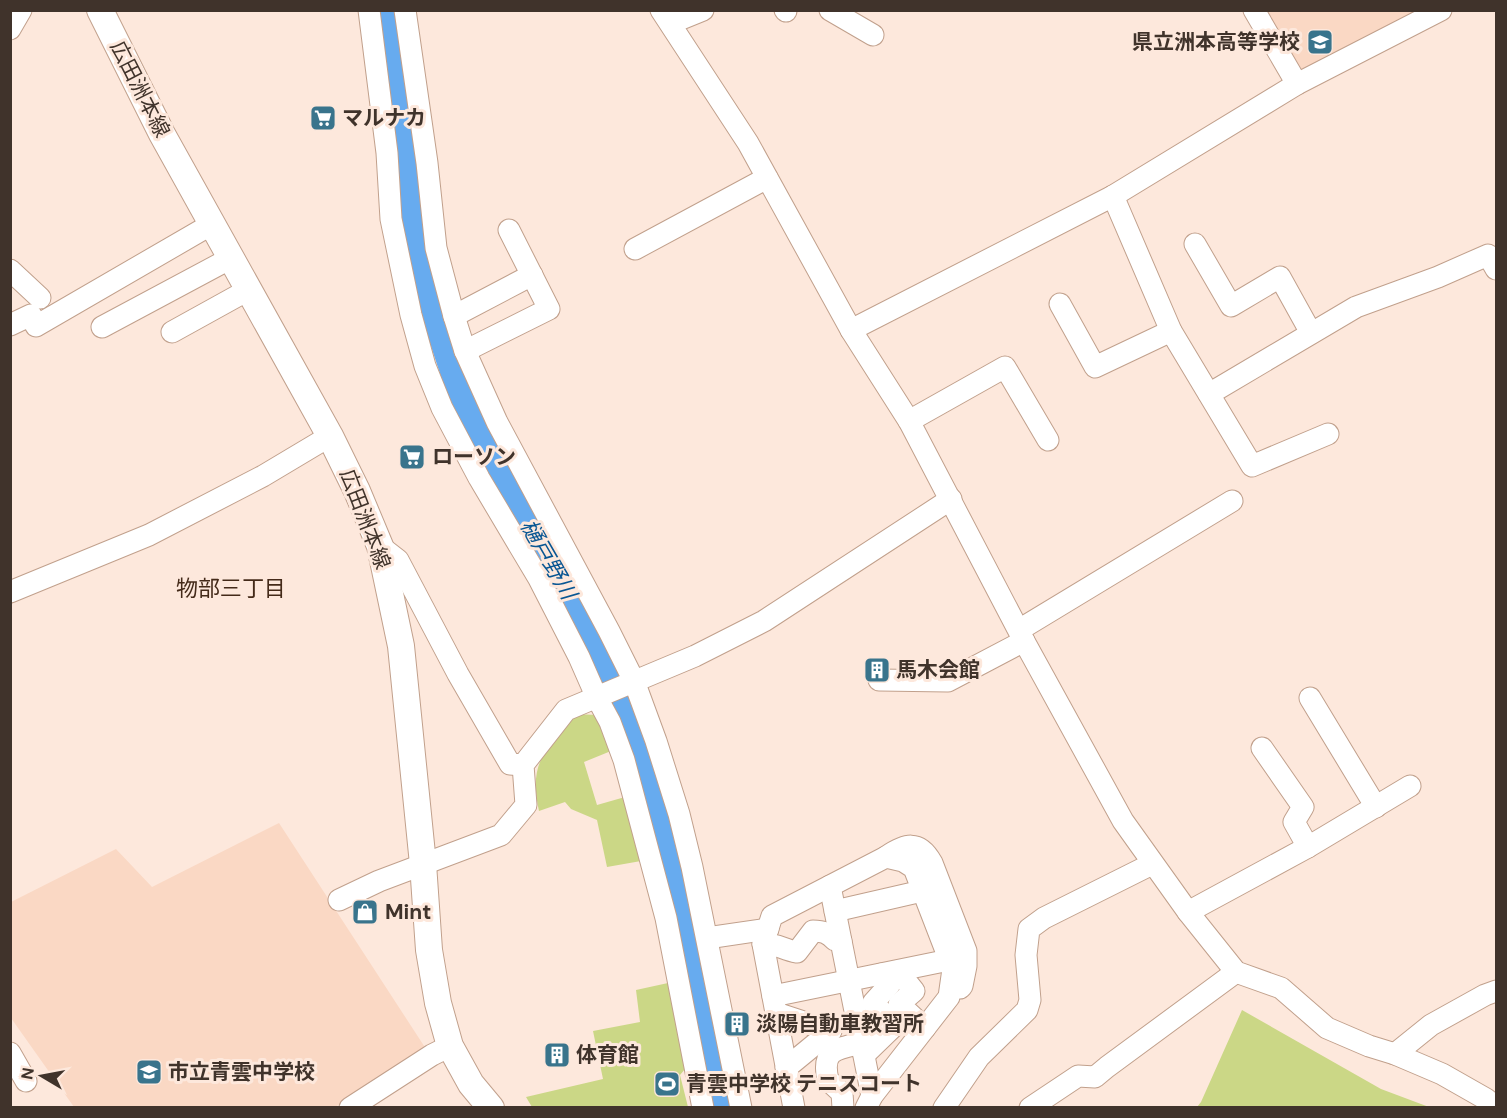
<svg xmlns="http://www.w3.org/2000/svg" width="1507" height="1118" font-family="'DM Sans','Noto Sans JP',sans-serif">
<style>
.built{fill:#fad8c4}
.green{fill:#cbd786}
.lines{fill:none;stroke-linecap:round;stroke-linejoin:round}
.river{stroke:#67abef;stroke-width:27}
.minor-casing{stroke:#c1a08c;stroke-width:23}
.major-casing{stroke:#c1a08c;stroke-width:28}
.minor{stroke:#fff;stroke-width:21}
.major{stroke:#fff;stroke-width:26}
.labels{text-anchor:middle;stroke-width:6;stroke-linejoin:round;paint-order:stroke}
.poi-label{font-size:21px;font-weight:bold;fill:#40332b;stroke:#fde8dc;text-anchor:start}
.street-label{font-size:21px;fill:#40332b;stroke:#fde8dc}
.water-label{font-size:22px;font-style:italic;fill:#085693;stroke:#fde8dc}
.neighbourhood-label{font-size:22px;fill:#442a19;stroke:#fde8dc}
</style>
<rect width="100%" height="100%" fill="#fde8dc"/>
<g class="built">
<polygon points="1261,11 1427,11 1297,74"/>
<polygon points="279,823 428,1052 335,1107 74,1107 11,1018 11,902 116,849 152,887"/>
</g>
<g class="green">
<path d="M 574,714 L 598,715 L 611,751 L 584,762 L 597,805 L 625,797 L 641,861 L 607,867 L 597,820 L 571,809 L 565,802 L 539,811 C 528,762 546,750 574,714 Z"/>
<polygon points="668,983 685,1069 680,1075 688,1107 532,1107 526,1097 603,1079 593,1031 640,1022 636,990"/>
<polygon points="1242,1010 1381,1089 1429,1107 1197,1107 1201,1102"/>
</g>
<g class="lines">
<polyline class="river" points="389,10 413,232 432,306 457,382 500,475 573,599 603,660 656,804 691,952 722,1108"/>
<defs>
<g id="minor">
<polyline points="369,10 387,153 391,219 411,315 425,366 442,408 479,478 539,579 579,657 597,698 610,722 624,760 666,918 703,1108"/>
<polyline points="405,10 427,163 436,248 454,316 465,351 497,422 609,631 634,681 656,741 679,814 692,867 741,1108"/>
<polyline points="661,10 748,143 851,330 909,421 1024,641 1123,821 1188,912 1236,972 1281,988 1327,1028 1369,1046 1395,1054 1442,1074 1486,1099 1496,1107"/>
<polyline points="785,10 786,11"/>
<polyline points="830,10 873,35"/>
<polyline points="1254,10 1297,84"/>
<polyline points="671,23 703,10"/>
<polyline points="10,29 21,10"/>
<polyline points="1113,196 1171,331 1252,466 1328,434"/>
<polyline points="1195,244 1231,306 1280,277 1311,333"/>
<polyline points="635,249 767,178"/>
<polyline points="10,270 40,298"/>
<polyline points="1060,304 1095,367 1171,331"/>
<polyline points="454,316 532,275"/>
<polyline points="10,325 31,315 36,326 212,224"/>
<polyline points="102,327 231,258"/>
<polyline points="851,330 1113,196 1297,84 1441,10"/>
<polyline points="172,332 248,290"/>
<polyline points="465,351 549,309 509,230"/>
<polyline points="1209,394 1356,307 1438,277 1488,255 1496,269"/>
<polyline points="909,421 1005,367 1048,440"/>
<polyline points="380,546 398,560 458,674 510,764 523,765"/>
<polyline points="10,592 149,535 263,476 330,436"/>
<polyline points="1019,630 1232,501"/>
<polyline points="879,680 948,681 1024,641"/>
<polyline points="1310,698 1376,807"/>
<polyline points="1262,748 1303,807 1294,822 1308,847"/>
<path d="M 886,857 C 905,844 919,839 932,863 L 966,951 L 966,966 L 962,986 L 960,988"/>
<polyline points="830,886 872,1096"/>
<polyline points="339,900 379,881 501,835 526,805 523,765 566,710 695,656 764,621 951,499"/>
<polyline points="835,911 922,891"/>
<polyline points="1188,912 1308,847 1410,786"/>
<polyline points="707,938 768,929"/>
<path d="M 763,944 C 777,943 783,950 797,952 L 813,931 C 823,931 828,933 835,940 L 841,941"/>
<polyline points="898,971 914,991 899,1004 925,1028"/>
<polyline points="773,996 949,960"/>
<polyline points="776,1013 831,1031 786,1068"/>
<polyline points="10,1053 26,1081"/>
<polyline points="1395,1054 1431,1025 1485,995 1496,991"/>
<polyline points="864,1055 895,1025 873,1003 890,984 881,974"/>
<polyline points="350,1108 432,1055 450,1046"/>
<polyline points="794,1108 763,944 772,916 886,857 903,861 914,868 953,969 949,997 872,1096 866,1108"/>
<path d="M 843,1108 L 842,1093 L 828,1080 C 821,1049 837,1049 861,1043"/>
<polyline points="944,1108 979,1057 1027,1010 1030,1000 1026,955 1029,929 1044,918 1152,864"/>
<polyline points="1030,1108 1078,1076 1095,1077 1107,1067 1236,972"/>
</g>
<polyline id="major" points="100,10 162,134 330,436 357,491 380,546 401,646 423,864 429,950 438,1003 450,1046 471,1084 491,1108"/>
</defs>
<use href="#minor" class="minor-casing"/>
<use href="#major" class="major-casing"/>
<use href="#minor" class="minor"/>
<use href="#major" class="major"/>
</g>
<defs>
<symbol id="school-square" viewBox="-11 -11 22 22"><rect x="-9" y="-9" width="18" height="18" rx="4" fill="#39748c" stroke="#fde8dc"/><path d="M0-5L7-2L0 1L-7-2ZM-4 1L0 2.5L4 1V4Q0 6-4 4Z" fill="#fff"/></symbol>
<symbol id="supermarket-square" viewBox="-11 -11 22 22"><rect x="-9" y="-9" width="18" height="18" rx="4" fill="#39748c" stroke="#fde8dc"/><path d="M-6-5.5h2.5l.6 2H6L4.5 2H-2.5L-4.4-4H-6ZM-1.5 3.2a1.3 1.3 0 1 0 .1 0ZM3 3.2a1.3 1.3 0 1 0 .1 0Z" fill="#fff"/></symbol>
<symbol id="building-square" viewBox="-11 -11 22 22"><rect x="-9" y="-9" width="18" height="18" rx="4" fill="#39748c" stroke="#fde8dc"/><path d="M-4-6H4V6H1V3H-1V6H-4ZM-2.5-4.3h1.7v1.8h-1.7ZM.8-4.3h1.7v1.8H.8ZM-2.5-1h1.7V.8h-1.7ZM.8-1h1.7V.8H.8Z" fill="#fff"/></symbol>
<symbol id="shop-square" viewBox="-11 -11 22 22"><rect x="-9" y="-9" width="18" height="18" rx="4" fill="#39748c" stroke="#fde8dc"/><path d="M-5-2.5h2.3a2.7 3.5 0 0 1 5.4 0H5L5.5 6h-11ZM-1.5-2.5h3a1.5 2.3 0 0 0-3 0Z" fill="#fff"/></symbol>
<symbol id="stadium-square" viewBox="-11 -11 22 22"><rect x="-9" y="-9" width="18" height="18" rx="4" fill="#39748c" stroke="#fde8dc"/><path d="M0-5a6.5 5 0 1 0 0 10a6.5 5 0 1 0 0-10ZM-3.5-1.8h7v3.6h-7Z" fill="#fff"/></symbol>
</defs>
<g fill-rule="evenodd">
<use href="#school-square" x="1305" y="27" width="30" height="30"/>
<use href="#supermarket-square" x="308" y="103" width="30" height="30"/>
<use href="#supermarket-square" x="397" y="442" width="30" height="30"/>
<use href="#building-square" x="862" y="655" width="30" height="30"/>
<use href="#shop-square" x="350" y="897" width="30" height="30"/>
<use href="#building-square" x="722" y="1009" width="30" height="30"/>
<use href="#building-square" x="542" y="1040" width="30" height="30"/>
<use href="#school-square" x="134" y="1057" width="30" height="30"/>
<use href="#stadium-square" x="652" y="1069" width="30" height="30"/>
</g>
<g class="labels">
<g class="poi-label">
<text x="1300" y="49" text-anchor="end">県立洲本高等学校</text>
<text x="342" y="125">マルナカ</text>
<text x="432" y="464">ローソン</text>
<text x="896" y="677">馬木会館</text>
<text x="385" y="919">Mint</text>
<text x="756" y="1031">淡陽自動車教習所</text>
<text x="576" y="1062">体育館</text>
<text x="168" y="1079">市立青雲中学校</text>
<text x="686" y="1091">青雲中学校 テニスコート</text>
</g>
<g class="street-label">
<text transform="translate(140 89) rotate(63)" y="7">広田洲本線</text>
<text transform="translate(365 519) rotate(69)" y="7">広田洲本線</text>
</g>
<g class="water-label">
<text transform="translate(549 559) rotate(60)" y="8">樋戸野川</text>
</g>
<g class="neighbourhood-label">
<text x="231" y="596">物部三丁目</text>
</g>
</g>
<rect width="1507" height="1118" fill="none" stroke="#40332b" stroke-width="24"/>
<g transform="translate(42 1076) rotate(280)" stroke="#fde8dc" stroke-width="4.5" paint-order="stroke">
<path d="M0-4.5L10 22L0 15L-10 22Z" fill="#40332b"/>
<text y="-9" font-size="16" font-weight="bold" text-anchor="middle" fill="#40332b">N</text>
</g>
</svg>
